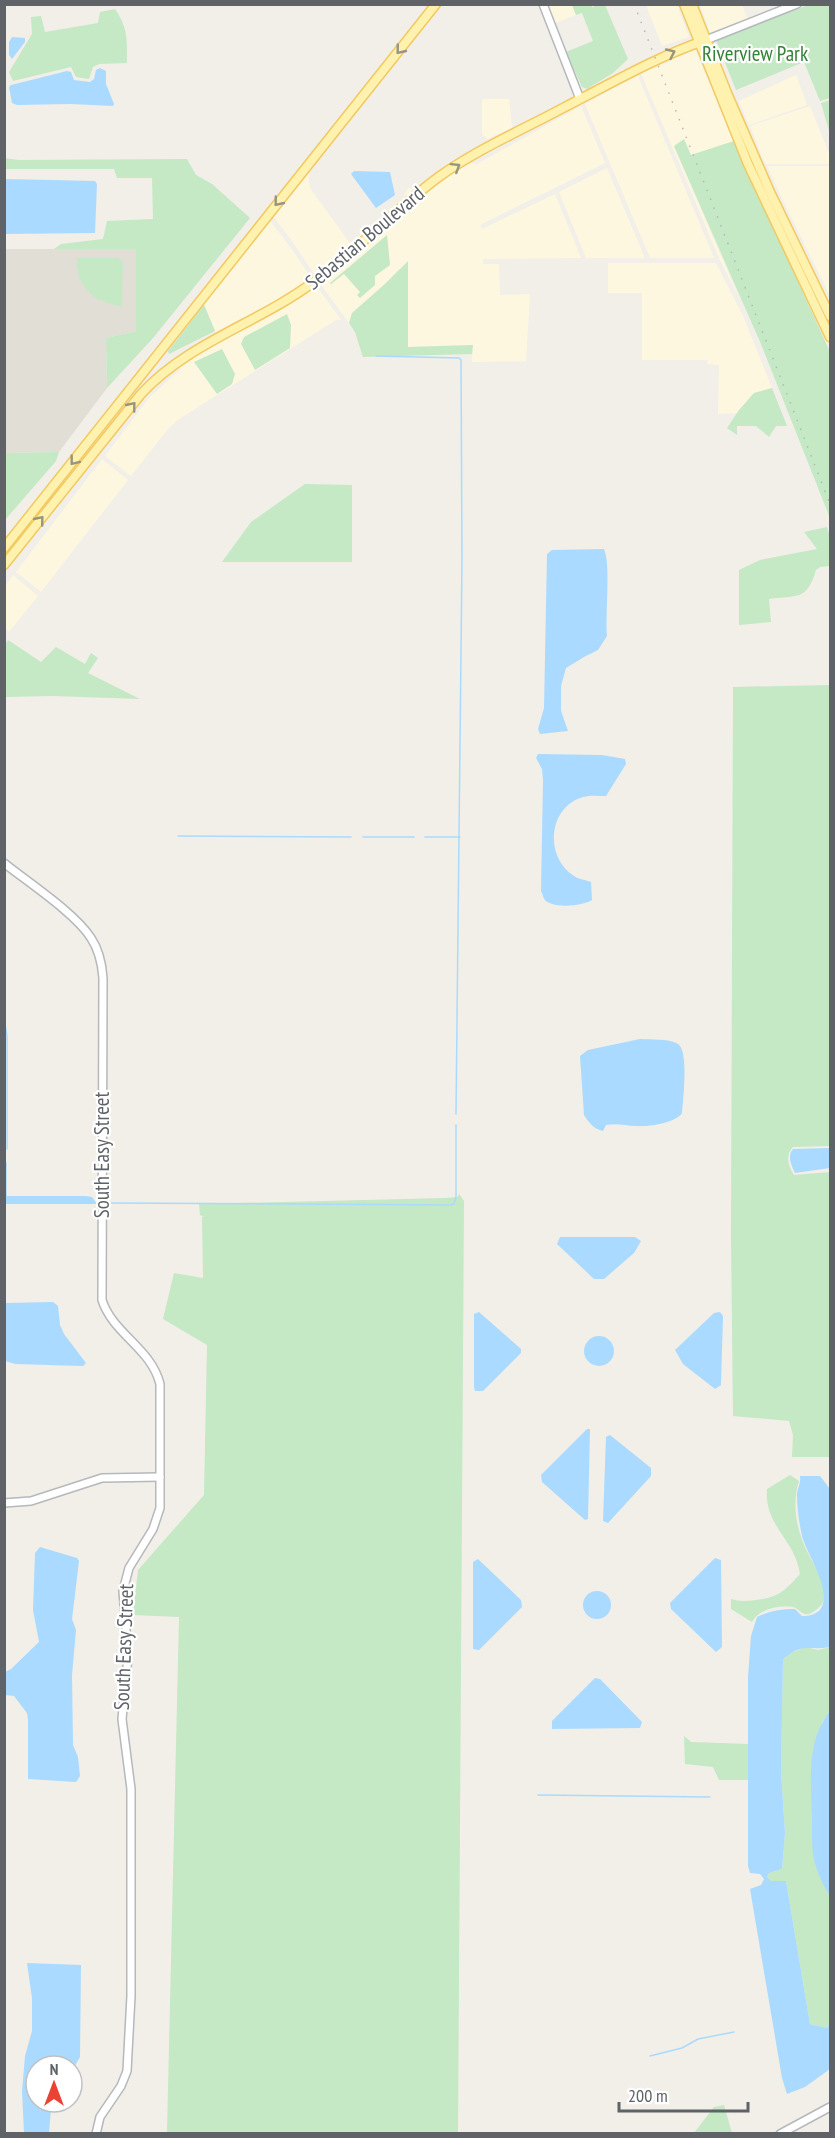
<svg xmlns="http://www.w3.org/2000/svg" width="835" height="2138" font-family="'PT Sans Narrow',sans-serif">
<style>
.commercial{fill:#fef7e0}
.education{fill:#e1ded6}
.green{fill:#c5e8c5}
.water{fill:#aadaff}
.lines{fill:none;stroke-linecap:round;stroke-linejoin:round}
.stream{stroke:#aadaff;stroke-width:1.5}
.minor-casing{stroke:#b5b8bc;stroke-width:10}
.major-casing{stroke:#f2c960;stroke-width:11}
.minor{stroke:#fff;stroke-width:7}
.major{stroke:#fff2af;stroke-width:8}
.rail{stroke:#b6b7b8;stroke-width:1.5;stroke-dasharray:1.5 8;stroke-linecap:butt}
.oneway{stroke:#979581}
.labels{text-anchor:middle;stroke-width:4.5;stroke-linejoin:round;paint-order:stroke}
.park-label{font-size:21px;fill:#348238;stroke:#fff}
.street-label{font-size:21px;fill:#5f6368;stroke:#fff}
</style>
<rect width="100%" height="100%" fill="#f1efe8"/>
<g class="commercial">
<polygon points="547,5 572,5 576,15 555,23"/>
<polygon points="646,5 677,5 689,37 662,46"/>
<polygon points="700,5 742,5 749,21 711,35"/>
<polygon points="694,47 734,141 691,155 674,147 741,302 719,258 640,71"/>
<polygon points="636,73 638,76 714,258 650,258 585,104 635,76"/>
<polygon points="796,75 807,105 749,125 739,101"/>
<polygon points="482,99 509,99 512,128 487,139 482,134"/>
<polygon points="581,106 605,163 480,225 482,229 555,194 581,258 483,259 483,264 499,264 500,295 530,294 526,361 472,362 473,345 408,347 399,269 385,284 352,313 349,323 319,282 426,190 467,163 477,164"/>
<polygon points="810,106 830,156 830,164 765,164 750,126"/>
<polygon points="767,166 830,166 830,296 780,194"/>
<polygon points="607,168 645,258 586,258 559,192"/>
<polygon points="308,172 310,188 350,243 403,198 408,188 419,189 316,277 295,245 273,216"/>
<polygon points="267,222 271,222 293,251 309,275 309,279 307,283 217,336 203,301"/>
<polygon points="608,263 716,263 743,316 772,388 754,393 737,413 718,414 719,365 707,364 708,360 642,360 642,293 608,293"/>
<polygon points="315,284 341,320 336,320 179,419 168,429 131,476 105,456 149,398 181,369 176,365"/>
<polygon points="102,459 128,480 41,592 16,572"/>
<polygon points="13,575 38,596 9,632 5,628 4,587"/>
</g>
<polygon class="education" points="4,249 137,249 136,331 106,338 107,388 59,452 5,453"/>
<g class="green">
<polygon points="572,5 591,5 593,8 595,5 605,5 628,59 613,73 587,89 582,87 566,52 593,41 582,13 576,15"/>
<polygon points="808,5 830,5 830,98 820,101 804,62 736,90 716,40"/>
<path d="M 115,9 C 128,28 127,40 127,63 L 99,64 L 93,67 L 89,79 L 76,77 L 71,67 L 13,81 L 9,72 L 32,34 L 31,17 L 41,16 L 45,32 L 98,23 L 100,12 Z"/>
<polygon points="830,100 830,134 821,103"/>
<polygon points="684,139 691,155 734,141 830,352 830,518 761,344 674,146"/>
<polygon points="4,158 19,160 187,159 196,175 212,184 250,218 153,338 107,388 106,338 136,331 136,249 54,249 61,244 103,239 107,221 153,219 152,178 117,178 114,169 5,169"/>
<polygon points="387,235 390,265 375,276 375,285 360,298 357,295 360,292 344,274 331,284 330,283"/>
<path d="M 77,258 L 118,258 L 123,262 L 122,306 C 95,303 75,287 77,258 Z"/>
<polygon points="408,261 408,347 473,345 472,354 363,357 355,332 349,323 352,313 385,284"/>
<polygon points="204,305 215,331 169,354 168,351"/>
<polygon points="287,314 291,325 290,348 255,370 241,344 244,337"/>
<polygon points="222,349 235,374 232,384 217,394 194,362"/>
<polygon points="772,388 787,426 776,426 769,437 756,426 737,426 737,435 727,428 739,410 754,393"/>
<polygon points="59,452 56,461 5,520 5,453"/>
<polygon points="305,484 352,485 352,562 222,562 251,522"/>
<path d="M 827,527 L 830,537 L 830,566 L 820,567 L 816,570 C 807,601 797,595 769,599 L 771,622 L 739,625 L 739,570 L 760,560 L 817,549 L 804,532 Z"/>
<polygon points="8,640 41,662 56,647 85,664 91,653 98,658 88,673 140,699 53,696 5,697 5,645"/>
<path d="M 830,685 L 830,1146 L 793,1147 C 785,1155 788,1166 794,1175 L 830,1172 L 830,1457 L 792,1457 L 793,1435 L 789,1421 L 733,1416 L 731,1236 L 733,687 Z"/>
<polygon points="459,1194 464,1201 458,2133 167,2133 179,1617 133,1615 138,1570 204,1495 207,1345 163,1319 174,1273 203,1278 202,1217 204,1217 200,1215 199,1204 445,1198 458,1197"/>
<path d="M 790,1475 L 799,1481 C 791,1506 797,1533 810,1557 C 817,1571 835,1597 817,1609 C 813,1612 810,1615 805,1614 C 800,1613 798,1608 793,1607 C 778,1605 759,1609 752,1622 L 731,1609 L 731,1599 C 742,1603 763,1600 774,1596 C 784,1592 793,1582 800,1574 C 795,1539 764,1526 767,1489 Z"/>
<polygon points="806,1647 818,1650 830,1647 830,1711 822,1722 812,1813 813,1847 816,1867 830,1896 830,2024 827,2028 810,2024 786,1881 771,1881 767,1877 769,1873 782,1869 785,1833 781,1771 783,1660 790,1653"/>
<polygon points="684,1736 691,1742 748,1744 748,1780 719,1780 713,1767 685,1764"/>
<polygon points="724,2105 732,2133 694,2133 714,2107"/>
</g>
<g class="water">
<polygon points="12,37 25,38 25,42 12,59 9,55 9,42"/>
<polygon points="100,68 106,71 106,84 114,104 113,106 71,104 17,105 12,103 9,87 11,85 67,71 71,72 74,80 90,82 94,79 96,70"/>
<polygon points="354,171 390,172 395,195 376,208 351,174"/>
<polygon points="5,179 95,181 97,184 95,233 5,234"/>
<path d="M 604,549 C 611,565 605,615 607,636 L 598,650 L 584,657 L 566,668 L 561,686 L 561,711 L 568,731 L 540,734 L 538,729 L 544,708 L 547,554 L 552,550 Z"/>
<path d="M 538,754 L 602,755 L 625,759 L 626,764 L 606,796 C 599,796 590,795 583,797 C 548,807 544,857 574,876 C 578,879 586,880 591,882 L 592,900 C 583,906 553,909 545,900 C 543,898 543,894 541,891 L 543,780 L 542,769 L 536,758 Z"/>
<path d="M 640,1039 C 652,1040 667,1038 678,1044 C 689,1051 683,1100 682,1113 C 676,1123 648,1127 636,1126 C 626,1126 617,1123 606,1125 L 603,1131 C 594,1129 588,1122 584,1115 L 580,1056 L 588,1050 Z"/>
<path d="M 830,1148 L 830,1168 L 795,1173 C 791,1164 787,1156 793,1149 Z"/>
<polygon points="5,1196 86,1196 92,1197 97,1204 5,1204"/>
<polygon points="560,1237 635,1237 641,1241 634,1253 604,1279 594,1279 557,1244"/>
<polygon points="53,1302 58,1306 60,1325 64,1334 86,1363 83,1366 15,1364 5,1361 5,1303"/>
<polygon points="479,1312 521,1349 521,1353 483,1391 475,1391 474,1387 474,1314"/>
<polygon points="720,1312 723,1316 721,1385 715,1389 683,1364 675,1350 714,1313"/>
<circle cx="599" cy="1351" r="15"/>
<polygon points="587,1429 590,1429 588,1519 585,1520 542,1482 541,1475"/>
<polygon points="610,1435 651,1468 651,1476 608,1523 603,1521 606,1437"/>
<path d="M 800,1476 L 820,1476 L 830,1489 L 830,1647 C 810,1651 800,1642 783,1660 L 781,1771 L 785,1833 L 782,1869 L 769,1873 L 767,1877 L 771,1881 L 786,1881 L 810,2024 L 827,2028 L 830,2024 L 830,2069 L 805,2087 L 787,2094 L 782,2078 L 750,1889 L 761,1885 L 764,1879 L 760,1874 L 750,1873 L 748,1866 L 748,1677 L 751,1636 L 757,1617 C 770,1611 781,1609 795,1609 L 802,1616 C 810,1616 813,1615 819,1611 C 835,1594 807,1555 802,1536 C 799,1522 797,1508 797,1494 C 798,1487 801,1483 800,1476 Z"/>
<polygon points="40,1547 77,1558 79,1561 72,1619 76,1630 72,1675 73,1745 78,1757 80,1776 76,1782 28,1779 28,1720 27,1713 14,1696 5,1695 5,1672 11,1669 39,1642 33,1610 35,1553"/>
<polygon points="715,1558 721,1560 722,1647 716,1652 671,1609 670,1603"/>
<polygon points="478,1559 521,1600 522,1607 479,1650 473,1649 473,1562"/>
<circle cx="597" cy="1605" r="14"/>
<polygon points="595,1678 600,1679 642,1722 640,1728 552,1729 552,1721"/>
<path d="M 830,1711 L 830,1896 C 825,1888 819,1877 816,1867 C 811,1851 812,1834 812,1817 C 811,1781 806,1741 830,1711 Z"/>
<polygon points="27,1963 81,1965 80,2057 72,2071 72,2066 36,2066 36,2102 54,2102 51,2109 49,2133 24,2133 22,2091 25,2056 32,2031 32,1998"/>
</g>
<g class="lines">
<g class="stream">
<polyline points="376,356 459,358 461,360 462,559 456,1114"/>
<polyline points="178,836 351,837"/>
<polyline points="363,837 414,837"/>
<polyline points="425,837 460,837"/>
<polyline points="4,1017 7,1036 7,1149"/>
<polyline points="6,1198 6,1163"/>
<polyline points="107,1203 450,1205 454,1204 456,1197 456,1125"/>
<polyline points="538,1795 710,1797"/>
<polyline points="650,2056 682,2048 698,2039 734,2032"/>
</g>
<defs>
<g id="minor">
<polyline points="543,4 580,99"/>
<polyline points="706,40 797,4"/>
<path d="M 4,863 C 29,883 75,913 91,938 C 99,950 102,964 103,978 L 102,1300 C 113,1334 151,1348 160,1384 L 160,1508 L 153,1529 L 129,1568 L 123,1591 L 128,1657 L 122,1719 L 131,1789 L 131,1996 L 127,2071 L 121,2086 L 100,2117 L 96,2134"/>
<polyline points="4,1503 31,1501 102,1478 160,1477"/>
<polyline points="780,2134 830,2107"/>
</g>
<g id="major">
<polyline points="684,4 748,164 830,337"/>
<polyline points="692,4 727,93 770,192 830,316"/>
<polyline points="4,548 436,4"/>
<path d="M 4,565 L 141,394 C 189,342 259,323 315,281 C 359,249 396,208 440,176 C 478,149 522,130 563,108 C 610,84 656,57 706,40"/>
</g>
</defs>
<use href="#minor" class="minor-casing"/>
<use href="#major" class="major-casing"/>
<use href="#minor" class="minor"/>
<use href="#major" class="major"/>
<polyline class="rail" points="634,4 830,504"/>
</g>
<defs><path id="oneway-chevron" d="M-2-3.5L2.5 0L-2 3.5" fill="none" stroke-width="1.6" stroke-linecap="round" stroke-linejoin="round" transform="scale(1.5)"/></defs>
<g class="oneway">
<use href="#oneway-chevron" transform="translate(400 50) rotate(129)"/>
<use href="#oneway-chevron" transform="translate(671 53) rotate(-25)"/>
<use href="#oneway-chevron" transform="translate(456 167) rotate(-32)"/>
<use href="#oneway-chevron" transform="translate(278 202) rotate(129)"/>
<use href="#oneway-chevron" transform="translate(132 406) rotate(-51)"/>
<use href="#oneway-chevron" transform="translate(74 461) rotate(128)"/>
<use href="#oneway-chevron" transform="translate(40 520) rotate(-51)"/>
</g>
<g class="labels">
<g class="park-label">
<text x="755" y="61">Riverview Park</text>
</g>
<g class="street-label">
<text transform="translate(365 238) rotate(-40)" y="7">Sebastian Boulevard</text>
<text transform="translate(102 1155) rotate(-90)" y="7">South Easy Street</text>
<text transform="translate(124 1647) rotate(-88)" y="7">South Easy Street</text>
</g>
</g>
<rect width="835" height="2138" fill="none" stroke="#5f6368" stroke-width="12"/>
<g transform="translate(54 2084)"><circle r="28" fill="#ffffff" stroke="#bfc1c3" stroke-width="1.5"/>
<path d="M0-4.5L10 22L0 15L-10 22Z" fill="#ea4335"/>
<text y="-9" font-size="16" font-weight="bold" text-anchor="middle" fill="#5f6368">N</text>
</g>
<path d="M619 2102v9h129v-9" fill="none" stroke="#5f6368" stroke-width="3"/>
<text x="628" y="2102" font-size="18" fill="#5f6368" stroke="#ffffff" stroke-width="4.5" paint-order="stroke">200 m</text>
</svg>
